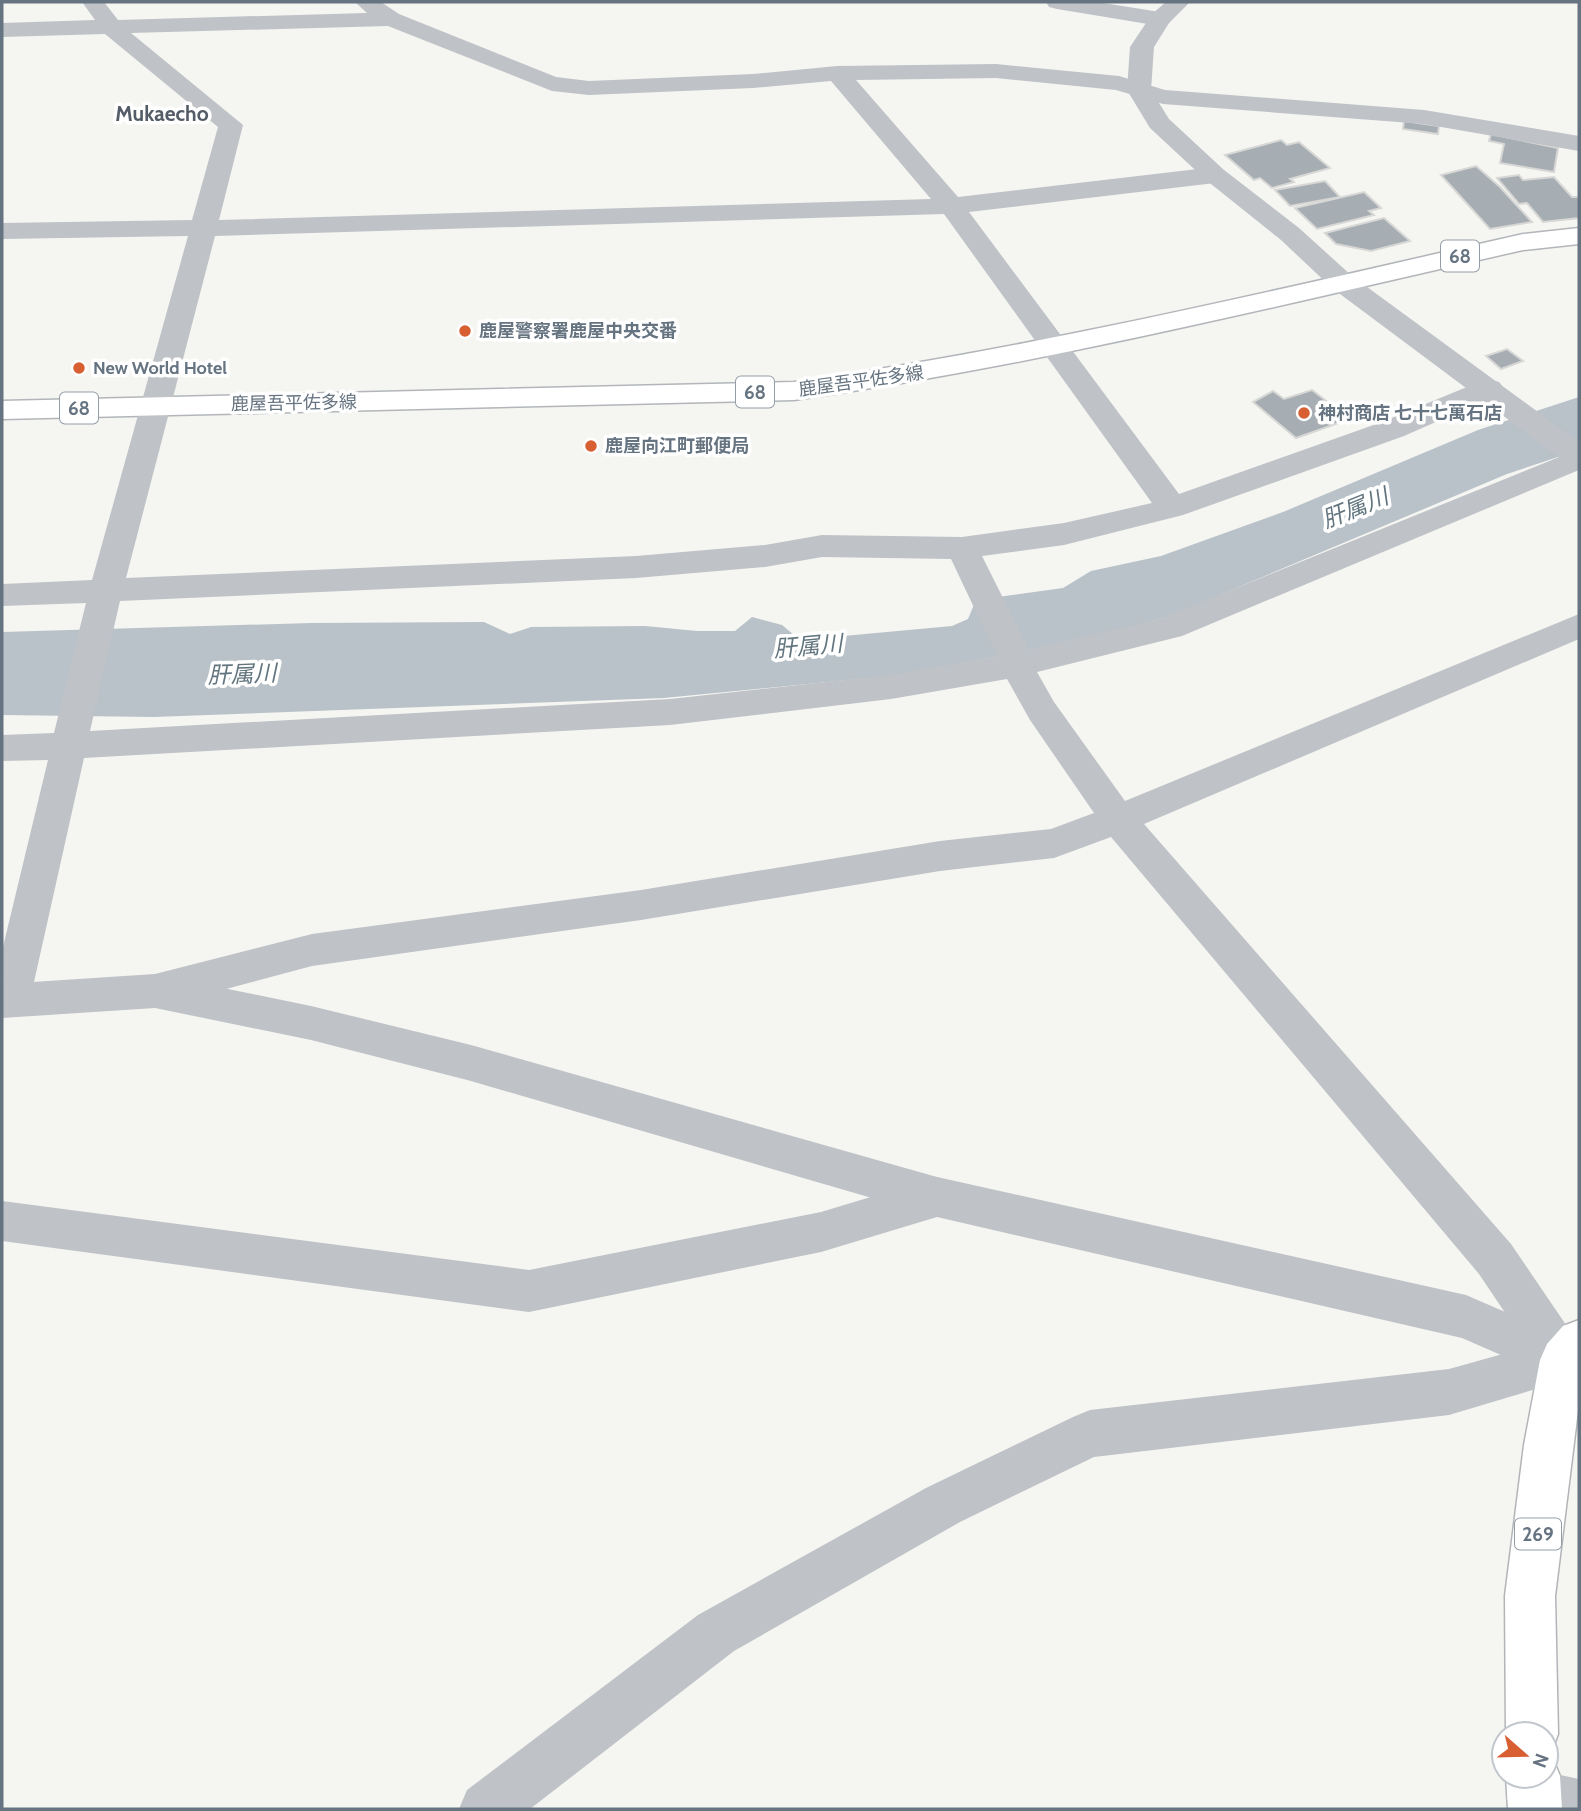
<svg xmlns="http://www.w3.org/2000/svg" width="1581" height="1811" font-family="Cabin,'Noto Sans JP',sans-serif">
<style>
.water{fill:#b9c2c8}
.building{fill:#a6adb3;stroke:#d7d7d5;stroke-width:2}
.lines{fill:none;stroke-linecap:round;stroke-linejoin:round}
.primary-casing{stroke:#b2b6ba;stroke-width:3}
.trunk-casing{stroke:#b2b5b8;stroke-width:3}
.minor{fill:#bfc2c6;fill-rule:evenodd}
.tertiary{fill:#bfc2c6;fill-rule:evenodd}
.primary{fill:#fff;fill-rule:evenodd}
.trunk{fill:#fff;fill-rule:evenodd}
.poi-dot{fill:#d75f31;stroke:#fff;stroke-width:2.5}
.labels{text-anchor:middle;stroke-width:7;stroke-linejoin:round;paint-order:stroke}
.far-poi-label{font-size:18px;font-weight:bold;fill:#667481;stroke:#fff;text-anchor:start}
.far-street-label{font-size:18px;fill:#667481;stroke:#fff}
.shield{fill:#fff;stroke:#949ea7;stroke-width:2}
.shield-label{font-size:19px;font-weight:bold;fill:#667481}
.far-quarter-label{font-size:21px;font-weight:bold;fill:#545d67;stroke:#fff}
.water-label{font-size:23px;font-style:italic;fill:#62757e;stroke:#fff}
</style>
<rect width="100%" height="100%" fill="#f5f5f2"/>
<polygon class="water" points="1579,397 1579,450 1507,474 1170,616 1067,643 899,675 664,698 154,717 2,715 2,632 311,623 484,622 510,634 531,627 645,626 697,631 735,631 752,617 782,625 800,640 952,626 968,619 976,600 1063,588 1091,571 1161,556 1283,512 1478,430"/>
<g class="building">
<polygon points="1404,121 1439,126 1438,134 1403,129"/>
<polygon points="1491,134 1558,148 1554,172 1500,163 1504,144 1489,141"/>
<polygon points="1281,140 1287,145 1299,142 1330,168 1290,179 1294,182 1272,188 1260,178 1254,180 1225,155"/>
<polygon points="1476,166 1500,187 1532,222 1490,229 1441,175"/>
<polygon points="1519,175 1523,180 1554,177 1572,197 1579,197 1579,218 1543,222 1527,203 1519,204 1497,178"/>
<polygon points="1325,181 1340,197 1290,206 1275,190"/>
<polygon points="1364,192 1381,208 1369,211 1374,215 1317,229 1295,208"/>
<polygon points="1384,218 1410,241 1371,251 1336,244 1325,233"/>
<polygon points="1507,349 1523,361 1501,369 1486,356"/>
<polygon points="1312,390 1350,419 1296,438 1253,402 1273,391 1284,399"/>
</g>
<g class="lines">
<defs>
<path id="primary" d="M 1579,228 L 1579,244 L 1523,250 C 1281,305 1040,365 794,400 L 2,419 L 2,401 L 794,382 C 1040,347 1281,289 1523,234 Z"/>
<polygon id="trunk" points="1579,1320 1579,1402 1555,1596 1558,1734 1551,1753 1546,1755 1552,1757 1560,1776 1562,1809 1508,1809 1506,1776 1546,1776 1546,1734 1506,1734 1505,1596 1524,1445 1540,1360 1547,1344 1563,1326"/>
</defs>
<use href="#primary" class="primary-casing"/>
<use href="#trunk" class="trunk-casing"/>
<g class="minor">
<path d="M 82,2 L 104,2 L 118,20 L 367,13 L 355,2 L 381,2 L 399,14 L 556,77 L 589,81 L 753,74 L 837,66 L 996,64 L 1119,76 L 1165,90 L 1424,110 L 1579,136 L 1579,151 L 1424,124 L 1163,104 L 1116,90 L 996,78 L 856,80 L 958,197 L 1215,167 L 1224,170 L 1228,175 L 1224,180 L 1215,183 L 969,212 L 1179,494 L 1382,422 L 1479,382 L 1489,379 L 1499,382 L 1504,388 L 1499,394 L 1404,436 L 1183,515 L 1064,545 L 982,556 L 1029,650 L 1162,618 L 1579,449 L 1579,470 L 1182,636 L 1037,672 L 1054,702 L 1125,801 L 1579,614 L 1579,639 L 1144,824 L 1511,1244 L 1579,1344 L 1579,1376 L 1449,1415 L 1094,1457 L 960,1522 L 734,1651 L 530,1809 L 459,1809 L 467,1790 L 698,1615 L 926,1488 L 1073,1417 L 1090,1410 L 1449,1369 L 1528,1347 L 1479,1274 L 1111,837 L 1054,858 L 940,871 L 641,920 L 312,966 L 155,1008 L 141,1003 L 135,991 L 141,979 L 155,974 L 312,934 L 641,890 L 940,841 L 1051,829 L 1094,813 L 1030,720 L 1007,679 L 891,699 L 670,725 L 84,758 L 30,1000 L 24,1012 L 10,1017 L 2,1014 L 2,951 L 48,760 L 2,761 L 2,735 L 54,733 L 86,603 L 2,606 L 2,584 L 92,580 L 188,236 L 2,239 L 2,223 L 192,220 L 218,127 L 105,34 L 2,37 L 2,23 L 95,20 ZM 388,26 L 552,91 L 589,95 L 753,88 L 831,81 L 931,199 L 219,220 L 243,125 L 131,33 ZM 944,214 L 1152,503 L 1064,523 L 962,537 L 822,535 L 765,545 L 636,556 L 126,578 L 215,236 ZM 822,557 L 951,559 L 997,656 L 891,675 L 670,699 L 90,731 L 120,601 L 636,578 L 765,567 Z"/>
<polygon points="1046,2 1097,2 1160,12 1168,14 1172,19 1168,24 1160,26 1057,9 1049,7"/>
<polygon points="937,1177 952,1183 959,1197 952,1211 937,1217 821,1252 529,1312 2,1241 2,1201 529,1270 821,1212"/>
<polygon points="1546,1772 1579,1779 1579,1809 1511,1809 1506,1797 1514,1778 1546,1776"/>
</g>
<g class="tertiary">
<polygon points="1166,2 1190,2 1169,23 1154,47 1151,90 1169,119 1224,170 1299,228 1352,276 1579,442 1579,467 1568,464 1332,288 1281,240 1206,180 1150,128 1127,90 1130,47 1152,14"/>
<polygon points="155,974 311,1006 471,1045 937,1177 1466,1295 1579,1344 1579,1376 1563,1382 1462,1338 937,1217 471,1081 311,1040 155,1008 2,1018 2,984"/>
</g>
<use href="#primary" class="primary"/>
<use href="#trunk" class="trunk"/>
</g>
<g class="poi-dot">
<circle cx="465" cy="331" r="7"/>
<circle cx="79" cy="368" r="7"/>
<circle cx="1304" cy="413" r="7"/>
<circle cx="591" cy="446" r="7"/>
</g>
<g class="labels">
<g class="far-poi-label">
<text x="479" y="337">鹿屋警察署鹿屋中央交番</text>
<text x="93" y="374">New World Hotel</text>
<text x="1318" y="419">神村商店 七十七萬石店</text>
<text x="605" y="452">鹿屋向江町郵便局</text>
</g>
<g class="far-street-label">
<text transform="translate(861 381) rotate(-8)" y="6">鹿屋吾平佐多線</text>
<text transform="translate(294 403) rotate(-1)" y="6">鹿屋吾平佐多線</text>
</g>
<g class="shield">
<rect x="1441" y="240.5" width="38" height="31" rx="5"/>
<rect x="736" y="376.5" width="38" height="31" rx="5"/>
<rect x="60" y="392.5" width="38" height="31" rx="5"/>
<rect x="1515" y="1518.5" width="46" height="31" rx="5"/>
</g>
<g class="shield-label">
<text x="1460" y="263">68</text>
<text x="755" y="399">68</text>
<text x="79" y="415">68</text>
<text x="1538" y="1541">269</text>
</g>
<g class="far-quarter-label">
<text x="162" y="121">Mukaecho</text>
</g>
<g class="water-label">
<text transform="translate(1355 508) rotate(-22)" y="8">肝属川</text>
<text transform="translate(808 646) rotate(-5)" y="8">肝属川</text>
<text transform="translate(242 674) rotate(-2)" y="8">肝属川</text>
</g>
</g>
<rect width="1581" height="1811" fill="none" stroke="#667481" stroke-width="7"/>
<g transform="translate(1525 1755) rotate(110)"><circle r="33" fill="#ffffff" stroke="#c2c7cd" stroke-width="2"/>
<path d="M0-5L12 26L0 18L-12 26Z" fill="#d75f31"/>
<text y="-10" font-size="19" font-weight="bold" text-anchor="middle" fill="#667481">N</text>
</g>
</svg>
